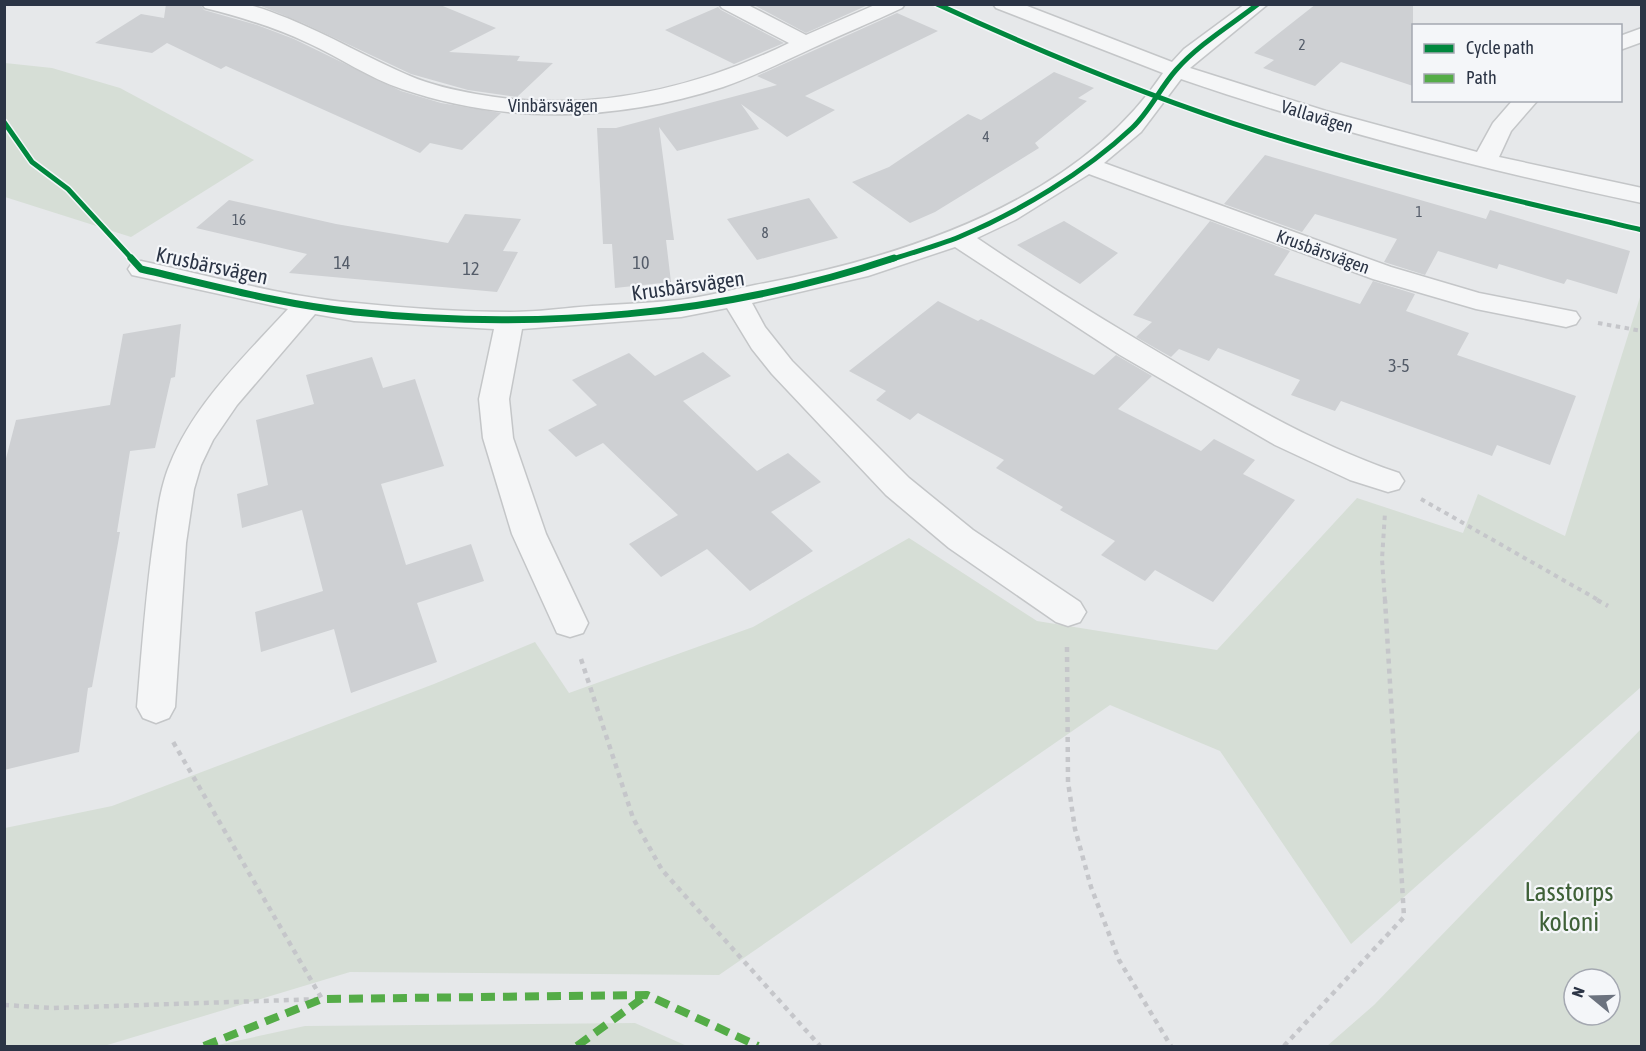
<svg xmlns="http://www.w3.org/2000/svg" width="1646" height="1051" font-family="'Asap Condensed',sans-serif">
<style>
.green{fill:#d6ded6;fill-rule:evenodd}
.building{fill:#ced0d3}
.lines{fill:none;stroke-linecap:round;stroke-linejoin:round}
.minor-casing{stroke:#c4c6c8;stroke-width:3}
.path-far1{stroke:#c5c6ca;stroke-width:4;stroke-dasharray:4.5 4.5;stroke-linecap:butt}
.path{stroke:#c5c6ca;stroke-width:4.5;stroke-dasharray:5 5;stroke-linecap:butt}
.minor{fill:#f5f6f7;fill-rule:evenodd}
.quiet{stroke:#54ac47;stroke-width:8;stroke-dasharray:14 8;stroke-linecap:butt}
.cycleway-far1-casing{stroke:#f4f6f9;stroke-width:8}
.cycleway-casing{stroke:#f4f6f9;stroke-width:10}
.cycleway-far1{stroke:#00873e;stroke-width:5}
.cycleway{stroke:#00873e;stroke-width:7}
.labels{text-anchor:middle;stroke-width:4.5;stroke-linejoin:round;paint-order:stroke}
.far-number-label{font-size:15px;fill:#545c69}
.far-street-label{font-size:18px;fill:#2b3445;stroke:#f4f6f9}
.number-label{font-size:18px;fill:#545c69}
.street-label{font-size:21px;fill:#2b3445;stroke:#f4f6f9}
.near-park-label{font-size:26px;fill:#3f6138;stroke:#f4f6f9}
</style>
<rect width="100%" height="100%" fill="#e6e8ea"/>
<g class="green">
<polygon points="5,63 52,68 120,88 254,160 131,237 5,197"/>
<polygon points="1641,294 1641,687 1351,944 1220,751 1110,705 719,975 350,972 104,1046 5,1046 5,828 112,806 434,684 535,642 569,693 753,627 909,538 1037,621 1217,650 1357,498 1463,533 1478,494 1565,536"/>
<path d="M 1641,729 L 1641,1046 L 1327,1046 L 1374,1005 ZM 1574,979 L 1610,979 L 1610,1015 L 1574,1015 Z"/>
<polygon points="635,1023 687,1046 213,1046 305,1026"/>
</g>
<g class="building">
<polygon points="166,4 200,4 204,10 257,25 294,39 401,91 441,103 501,113 462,150 430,143 420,153 226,66 221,69 167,43 152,53 95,43 141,14 164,18"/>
<polygon points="256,4 438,4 496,28 449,52 520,56 517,61 553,63 517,97 468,90 411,74 303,23"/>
<polygon points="752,4 870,4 806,33"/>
<polygon points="1316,4 1413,4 1413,86 1341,62 1315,86 1263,68 1274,60 1254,53"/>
<polygon points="718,7 721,10 784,43 734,64 665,30"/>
<polygon points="897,13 938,31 805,96 835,110 787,137 741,104 759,129 677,151 659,127 674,240 666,240 671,282 615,288 612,244 603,244 597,128 616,128 777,85 757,76"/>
<polygon points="1054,72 1094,88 1078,98 1087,101 1035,143 1039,148 935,212 910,223 852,182 889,167 968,114 981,120"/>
<polygon points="1265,155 1486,219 1490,210 1630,251 1617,294 1567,279 1564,284 1499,264 1497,269 1438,251 1425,275 1384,262 1397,239 1315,214 1302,232 1224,204"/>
<polygon points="809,198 838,238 757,260 727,219"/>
<polygon points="229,200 336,224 448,243 465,214 521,219 503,251 518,252 497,292 289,273 307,254 196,228"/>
<polygon points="1064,221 1118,253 1080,284 1017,245"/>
<polygon points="1210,221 1290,251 1274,275 1360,304 1373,281 1415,294 1406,311 1469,333 1457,355 1576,396 1550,465 1497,445 1492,456 1341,401 1335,411 1291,395 1300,380 1218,348 1209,361 1179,349 1171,357 1136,337 1152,322 1133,315"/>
<polygon points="938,301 978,321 981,319 1094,375 1116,355 1152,376 1118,409 1201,451 1214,439 1255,460 1243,474 1295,500 1213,602 1155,570 1145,581 1101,555 1115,541 1060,510 1063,507 996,468 1004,460 918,413 910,420 876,400 886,391 849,371"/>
<polygon points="181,324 175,377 171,378 155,448 130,451 117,532 120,532 92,687 88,688 79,752 4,770 4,466 16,420 110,405 123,334"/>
<polygon points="703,352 731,376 683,401 757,471 788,453 821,482 771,512 813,551 750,591 707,549 661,577 629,544 678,515 603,443 576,457 548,430 597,405 572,380 629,353 655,376"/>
<polygon points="372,357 383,388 415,379 444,466 381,484 406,565 471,544 484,581 417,603 437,662 351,693 334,629 261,652 255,612 323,591 302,510 242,528 237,494 268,485 256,420 314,404 306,375"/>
</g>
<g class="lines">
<defs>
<g id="minor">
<path d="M 202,4 C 216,4 230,3 243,4 C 258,6 273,13 287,18 C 329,35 368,58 410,76 C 431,85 454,90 476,94 C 584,114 691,91 789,43 L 722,8 L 719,4 L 746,4 L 806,35 L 877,4 L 905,4 L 902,8 C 873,22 844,33 815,47 C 784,61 755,76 723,87 C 618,121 507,125 402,89 C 369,78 339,57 308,43 C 274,27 241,17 205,8 Z"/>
<path d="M 993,4 L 1022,4 L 1172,62 L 1184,49 L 1245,4 L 1268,4 L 1190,68 L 1326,111 L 1477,152 L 1493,123 L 1513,100 L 1538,100 L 1511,131 L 1499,157 L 1642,188 L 1642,203 C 1485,170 1332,131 1181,79 L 1141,132 L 1104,163 L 1391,267 L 1479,293 L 1576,312 L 1580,318 L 1576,324 L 1566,327 L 1476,309 L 1373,279 L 1089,174 L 1015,220 L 977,238 C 1046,285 1118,329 1190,371 C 1258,410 1325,448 1399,473 L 1404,481 L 1399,489 L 1388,492 L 1350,480 L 1275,445 L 1120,355 L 955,247 L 868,276 L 752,303 L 765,327 L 792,361 L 909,478 L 973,530 L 1080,602 L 1086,612 L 1080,622 L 1068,626 L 1056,622 L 949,548 L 886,495 L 772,374 L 752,349 L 727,308 L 681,317 L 522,329 L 509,399 L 513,438 L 546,534 L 588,623 L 583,633 L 570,637 L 557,633 L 512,534 L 483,438 L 479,399 L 494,329 L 354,321 L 315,314 L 237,405 L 213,440 L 201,465 L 194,489 L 186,543 L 175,707 L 169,718 L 156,723 L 143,718 L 137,707 C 142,648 146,589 155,530 C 158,508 161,485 170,464 C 194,404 245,356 288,309 L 132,275 L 128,269 L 132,263 L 141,261 C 210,276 286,297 356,303 C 405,308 462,312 510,312 C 537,312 565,308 592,306 C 621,304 650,303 679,300 C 705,297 730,290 755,285 C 901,258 1076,203 1163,73 L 996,8 Z"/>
<polygon points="1642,28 1642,42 1620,50 1620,36"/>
</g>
</defs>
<use href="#minor" class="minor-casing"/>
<g class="path-far1">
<polyline points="1598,323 1642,331"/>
<polyline points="1421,499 1600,601"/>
<polyline points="1385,601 1382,559 1385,513"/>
</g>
<g class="path">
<polyline points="1597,600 1608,606"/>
<polyline points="1067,647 1068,782 1075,829 1091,887 1119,960 1171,1046"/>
<polyline points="581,659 633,818 662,870 820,1046"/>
<polyline points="4,1005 53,1008 322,999 172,740"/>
<polyline points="1284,1046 1404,917 1385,600"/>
</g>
<use href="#minor" class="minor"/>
<g class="quiet">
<polyline points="204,1046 322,999 647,995 758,1046"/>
<polyline points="577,1046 647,995"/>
</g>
<defs>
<g id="cycleway-far1">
<path d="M 937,4 C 1043,53 1151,98 1263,133 C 1387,172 1515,200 1642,230"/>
<polyline points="4,122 32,162 68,189 133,260"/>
<path d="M 890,260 C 913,252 937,246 959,237 C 1019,212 1085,172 1132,128 C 1150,111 1160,88 1176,70 C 1199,44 1231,25 1258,4"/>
</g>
<path id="cycleway" d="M 131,258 L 141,269 C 211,285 283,305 355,312 C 535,331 722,316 894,258"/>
</defs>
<use href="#cycleway-far1" class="cycleway-far1-casing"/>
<use href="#cycleway" class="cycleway-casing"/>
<use href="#cycleway-far1" class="cycleway-far1"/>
<use href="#cycleway" class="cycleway"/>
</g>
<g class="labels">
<g class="far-number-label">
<text x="1302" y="50">2</text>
<text x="986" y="142">4</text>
<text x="1419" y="217">1</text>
<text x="239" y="225">16</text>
<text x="765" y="238">8</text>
</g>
<g class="far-street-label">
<text x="553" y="112">Vinbärsvägen</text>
<text transform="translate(1317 117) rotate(17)" y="6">Vallavägen</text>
<text transform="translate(1323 252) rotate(20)" y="6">Krusbärsvägen</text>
</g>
<g class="number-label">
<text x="342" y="269">14</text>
<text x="641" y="269">10</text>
<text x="471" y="275">12</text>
<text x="1399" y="372">3-5</text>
</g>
<g class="street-label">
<text transform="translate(212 266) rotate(12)" y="7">Krusbärsvägen</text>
<text transform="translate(688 286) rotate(-8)" y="7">Krusbärsvägen</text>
</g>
<g class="near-park-label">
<text x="1569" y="901">Lasstorps<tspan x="1569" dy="30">koloni</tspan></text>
</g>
</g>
<rect width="1646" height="1051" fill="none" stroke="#2b3445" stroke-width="12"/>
<rect x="1412" y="24" width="210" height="78" fill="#f4f6f9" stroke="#a4a8b1" stroke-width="1.5"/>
<rect x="1424" y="44" width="30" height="9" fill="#00873e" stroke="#a4a8b1" stroke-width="1.5"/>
<text x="1466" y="54" font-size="18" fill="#2b3445">Cycle path</text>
<rect x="1424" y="74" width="30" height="9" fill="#54ac47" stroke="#a4a8b1" stroke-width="1.5"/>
<text x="1466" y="84" font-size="18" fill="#2b3445">Path</text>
<g transform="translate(1592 997) rotate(289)"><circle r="28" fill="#f4f6f9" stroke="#a4a8b1" stroke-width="1.5"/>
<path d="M0-4.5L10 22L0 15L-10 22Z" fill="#6c737f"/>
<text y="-9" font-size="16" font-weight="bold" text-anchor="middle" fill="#2b3445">N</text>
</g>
</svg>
